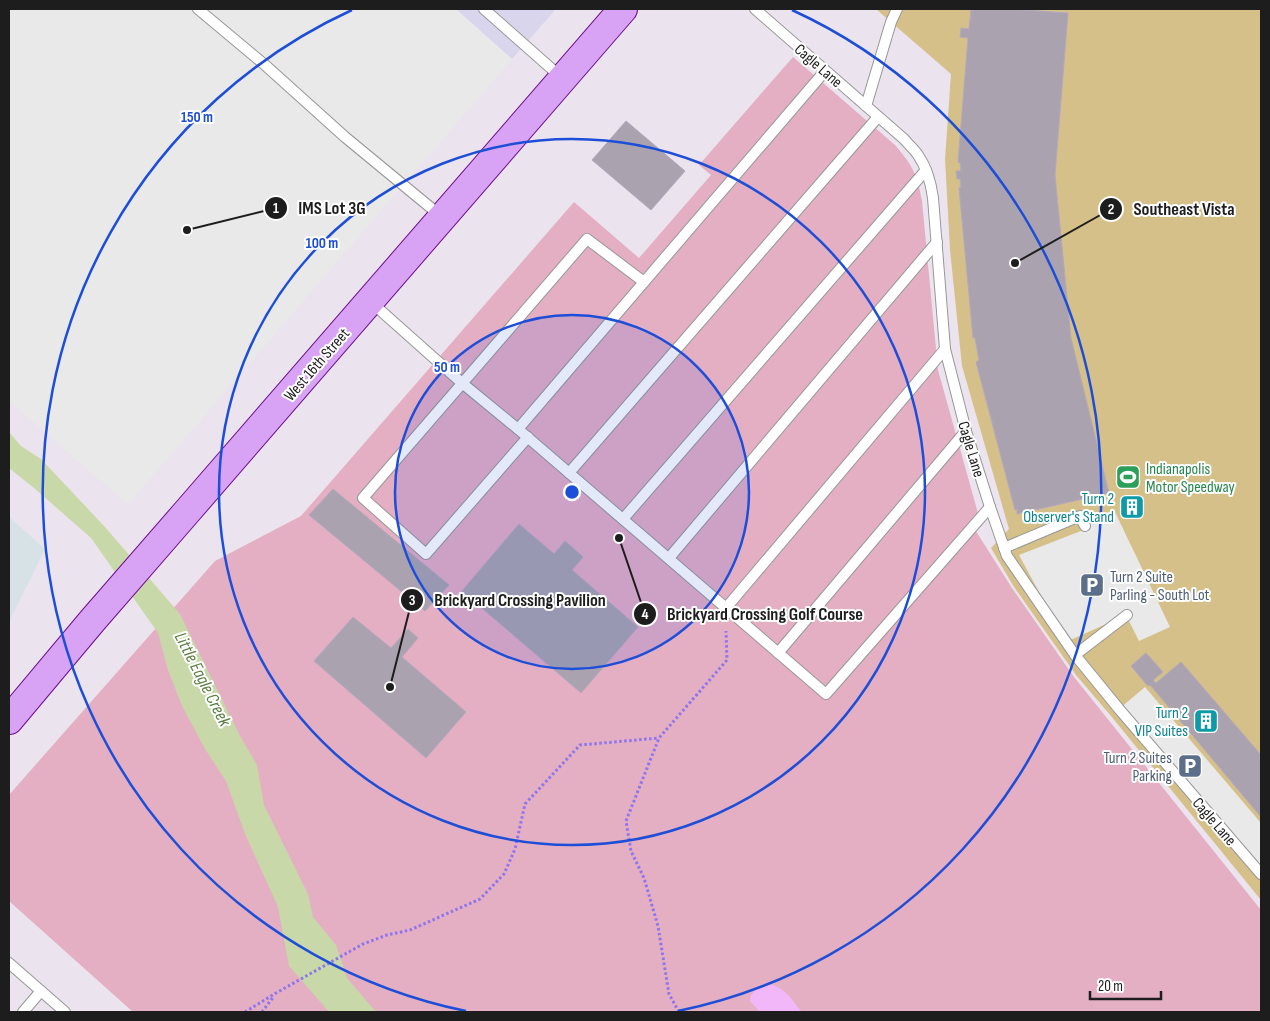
<svg xmlns="http://www.w3.org/2000/svg" width="1270" height="1021" font-family="'Sofia Sans Condensed',sans-serif">
<style>
.commercial{fill:#d8d5ed}
.industrial{fill:#d7e2e6}
.grass{fill:#e4aec3}
.sand{fill:#f1b7f8}
.pitch{fill:#d6c089}
.parking{fill:#e9e9e9}
.water{fill:#c8d8a8}
.building{fill:#aaa3af;stroke:#b4a8be}
.lines{fill:none;stroke-linecap:round;stroke-linejoin:round}
.lane-casing{stroke:#979797;stroke-width:12}
.primary-casing{stroke:#6c0d8a;stroke-width:30}
.path{stroke:#8d75ee;stroke-width:3;stroke-dasharray:2.5 2.5;stroke-linecap:butt}
.lane{stroke:#fff;stroke-width:10}
.primary{stroke:#d8a3f4;stroke-width:28}
.ring{fill:none;stroke:#1d4ed8;stroke-width:2.5}
.labels{text-anchor:middle;stroke-width:4;stroke-linejoin:round;paint-order:stroke}
.street-label{font-size:16px;fill:#1d1d1d;stroke:#fff}
.leisure-label{font-size:16px;fill:#27864d;stroke:#fff;text-anchor:start}
.culture-label{font-size:16px;fill:#0d838f;stroke:#fff;text-anchor:end}
.service-label{font-size:16px;fill:#4e5e75;stroke:#fff;text-anchor:start}
.water-label{font-size:18px;font-style:italic;fill:#5b8042;stroke:#fff}
.centre{fill:#1d4ed8;stroke:#fff;stroke-width:2.5}
.ring-label{font-size:15px;text-anchor:middle;font-weight:bold;fill:#1d4ed8;stroke:#fff;stroke-width:4;stroke-linejoin:round;paint-order:stroke}
.leader{fill:none;stroke:#1d1d1d;stroke-width:2}
.callout-dot{fill:#1d1d1d;stroke:#fff;stroke-width:2}
.mark-label{font-size:15px;text-anchor:middle;font-weight:bold;fill:#fff}
.callout-label{font-size:18px;text-anchor:middle;font-weight:bold;fill:#1d1d1d;stroke:#fff;stroke-width:4;stroke-linejoin:round;paint-order:stroke}
</style>
<rect width="100%" height="100%" fill="#ebe4ee"/>
<polygon class="commercial" points="455,9 556,9 512,59"/>
<polygon class="industrial" points="9,517 45,549 9,622"/>
<path class="grass" d="M 793,57 L 895,145 C 913,166 917,174 922,201 L 938,370 L 979,517 L 972,525 L 1012,588 L 1074,677 L 1261,910 L 1261,1012 L 133,1012 L 9,901 L 9,795 L 215,561 L 301,516 L 574,202 L 639,258 L 711,175 L 699,165 Z"/>
<path class="sand" d="M 765,984 C 784,985 791,999 802,1012 L 760,1012 L 750,1001 C 750,992 758,988 765,984 Z"/>
<polygon class="pitch" points="876,9 1261,9 1261,900 1111,716 1076,675 1014,587 991,548 1009,529 962,366 950,250 945,159 951,74"/>
<g class="parking">
<polygon points="9,9 456,9 512,59 128,504 9,401"/>
<polygon points="1115,512 1170,627 1139,641 1126,615 1066,642 1019,555 1086,529 1085,526"/>
<polygon points="1145,687 1261,823 1261,874 1119,709"/>
</g>
<polygon class="water" points="9,432 21,446 41,459 105,527 180,614 240,736 257,765 264,805 308,894 313,917 336,945 347,978 376,1012 329,1012 289,966 278,907 245,834 226,781 205,749 182,706 168,670 158,633 91,538 34,488 9,468"/>
<g class="building">
<polygon points="974,9 1010,9 1068,13 1055,175 1071,338 1109,493 1017,514 1017,509 1015,510 976,362 979,360 975,338 973,338 959,188 961,187 960,179 957,179 956,171 961,171 960,163 958,162 968,38 960,37 961,28 969,29 971,10 974,11"/>
<polygon points="626,121 685,171 651,210 592,160"/>
<polygon points="333,489 449,585 425,611 309,515"/>
<polygon points="1132,499 1138,513 1133,515 1127,501"/>
<polygon points="519,524 554,554 565,541 583,557 572,570 638,627 581,693 462,591"/>
<polygon points="353,617 391,648 408,629 418,638 402,657 466,712 426,758 314,661"/>
<polygon points="1146,653 1163,672 1153,680 1156,683 1181,662 1261,755 1261,817 1151,686 1147,685 1131,666"/>
</g>
<g class="lines">
<defs>
<g id="lane">
<polyline points="198,9 265,65 345,137 442,217"/>
<polyline points="484,9 562,78"/>
<path d="M 755,9 L 904,139 C 908,144 914,149 918,155 C 927,168 931,183 933,198 L 945,349 L 966,431 L 990,507 L 1007,556 L 1075,655 L 1119,709 L 1261,874"/>
<polyline points="866,106 891,22 897,9"/>
<polyline points="371,302 462,383 518,429 826,694 990,507"/>
<polyline points="518,429 825,71"/>
<polyline points="528,437 426,554 363,498 587,239 644,282"/>
<polyline points="569,473 878,117"/>
<polyline points="623,519 926,170"/>
<polyline points="1004,548 1080,516 1085,526"/>
<polyline points="669,558 937,242"/>
<polyline points="726,608 945,349"/>
<polyline points="778,653 966,431"/>
<polyline points="1075,655 1127,615"/>
<polyline points="9,963 65,1012"/>
<polyline points="23,1012 41,991"/>
</g>
<polyline id="primary" points="9,720 92,621 185,514 623,9"/>
</defs>
<use href="#lane" class="lane-casing"/>
<use href="#primary" class="primary-casing"/>
<g class="path">
<polyline points="245,1012 276,993 363,944 387,935 410,930 480,899 504,874 515,849 525,804 580,745 659,738"/>
<polyline points="262,1012 274,996"/>
<polyline points="679,1012 669,994 658,926 644,878 631,851 626,821 659,738 727,660 726,631"/>
</g>
<use href="#lane" class="lane"/>
<use href="#primary" class="primary"/>
</g>
<circle cx="572" cy="492" r="177" fill="#1d4ed8" fill-opacity=".12"/>
<g class="ring">
<circle cx="572" cy="492" r="177"/>
<circle cx="572" cy="492" r="353"/>
<path d="M466 1011A530 530 0 0 1 352 10M792 10A530 530 0 0 1 678 1011"/>
</g>
<defs>
<symbol id="stadium-square" viewBox="-11 -11 22 22"><rect x="-9" y="-9" width="18" height="18" rx="4" fill="#2e9e5b" stroke="#fff"/><path d="M0-5a6.5 5 0 1 0 0 10a6.5 5 0 1 0 0-10ZM-3.5-1.8h7v3.6h-7Z" fill="#fff"/></symbol>
<symbol id="building-square" viewBox="-11 -11 22 22"><rect x="-9" y="-9" width="18" height="18" rx="4" fill="#0f9aa8" stroke="#fff"/><path d="M-4-6H4V6H1V3H-1V6H-4ZM-2.5-4.3h1.7v1.8h-1.7ZM.8-4.3h1.7v1.8H.8ZM-2.5-1h1.7V.8h-1.7ZM.8-1h1.7V.8H.8Z" fill="#fff"/></symbol>
<symbol id="parking-square" viewBox="-11 -11 22 22"><rect x="-9" y="-9" width="18" height="18" rx="4" fill="#5c6f8a" stroke="#fff"/><path d="M-3.5-5.5H1a3.5 3.5 0 0 1 0 7H-1V5.5H-3.5ZM-1-3.4V-.6H.8a1.4 1.4 0 0 0 0-2.8Z" fill="#fff"/></symbol>
</defs>
<g fill-rule="evenodd">
<use href="#stadium-square" x="1114" y="463" width="28" height="28"/>
<use href="#building-square" x="1118" y="493" width="28" height="28"/>
<use href="#parking-square" x="1078" y="571" width="28" height="28"/>
<use href="#building-square" x="1192" y="707" width="28" height="28"/>
<use href="#parking-square" x="1176" y="752" width="28" height="28"/>
</g>
<g class="labels">
<g class="street-label">
<text transform="translate(819 65) rotate(41)" y="6">Cagle Lane</text>
<text transform="translate(316 364) rotate(-49)" y="6">West 16th Street</text>
<text transform="translate(972 449) rotate(73)" y="6">Cagle Lane</text>
<text transform="translate(1215 821) rotate(49)" y="6">Cagle Lane</text>
</g>
<g class="leisure-label">
<text x="1146" y="474">Indianapolis<tspan x="1146" dy="18">Motor Speedway</tspan></text>
</g>
<g class="culture-label">
<text x="1114" y="504">Turn 2<tspan x="1114" dy="18">Observer's Stand</tspan></text>
<text x="1188" y="718">Turn 2<tspan x="1188" dy="18">VIP Suites</tspan></text>
</g>
<g class="service-label">
<text x="1110" y="582">Turn 2 Suite<tspan x="1110" dy="18">Parling - South Lot</tspan></text>
<text x="1172" y="763" text-anchor="end">Turn 2 Suites<tspan x="1172" dy="18">Parking</tspan></text>
</g>
<g class="water-label">
<text transform="translate(203 679) rotate(63)" y="6">Little Eagle Creek</text>
</g>
</g>
<circle cx="572" cy="492" r="8" class="centre"/>
<g class="ring-label">
<text x="197" y="122">150 m</text>
<text x="322" y="248">100 m</text>
<text x="447" y="372">50 m</text>
</g>
<path class="leader" d="M187 230L276 208M1015 263L1111 209M390 687L412 600M619 538L645 614"/>
<g class="callout-dot">
<circle cx="187" cy="230" r="5"/>
<circle cx="1015" cy="263" r="5"/>
<circle cx="390" cy="687" r="5"/>
<circle cx="619" cy="538" r="5"/>
<circle cx="276" cy="208" r="12"/>
<circle cx="1111" cy="209" r="12"/>
<circle cx="412" cy="600" r="12"/>
<circle cx="645" cy="614" r="12"/>
</g>
<g class="mark-label">
<text x="276" y="213">1</text>
<text x="1111" y="214">2</text>
<text x="412" y="605">3</text>
<text x="645" y="619">4</text>
</g>
<g class="callout-label">
<text x="332" y="214">IMS Lot 3G</text>
<text x="1184" y="215">Southeast Vista</text>
<text x="520" y="606">Brickyard Crossing Pavilion</text>
<text x="765" y="620">Brickyard Crossing Golf Course</text>
</g>
<rect width="1270" height="1021" fill="none" stroke="#1d1d1d" stroke-width="20"/>
<path d="M1090 991v8h71v-8" fill="none" stroke="#1d1d1d" stroke-width="2.5"/>
<text x="1098" y="991" font-size="15" fill="#1d1d1d" stroke="#ffffff" stroke-width="4" paint-order="stroke">20 m</text>
</svg>
